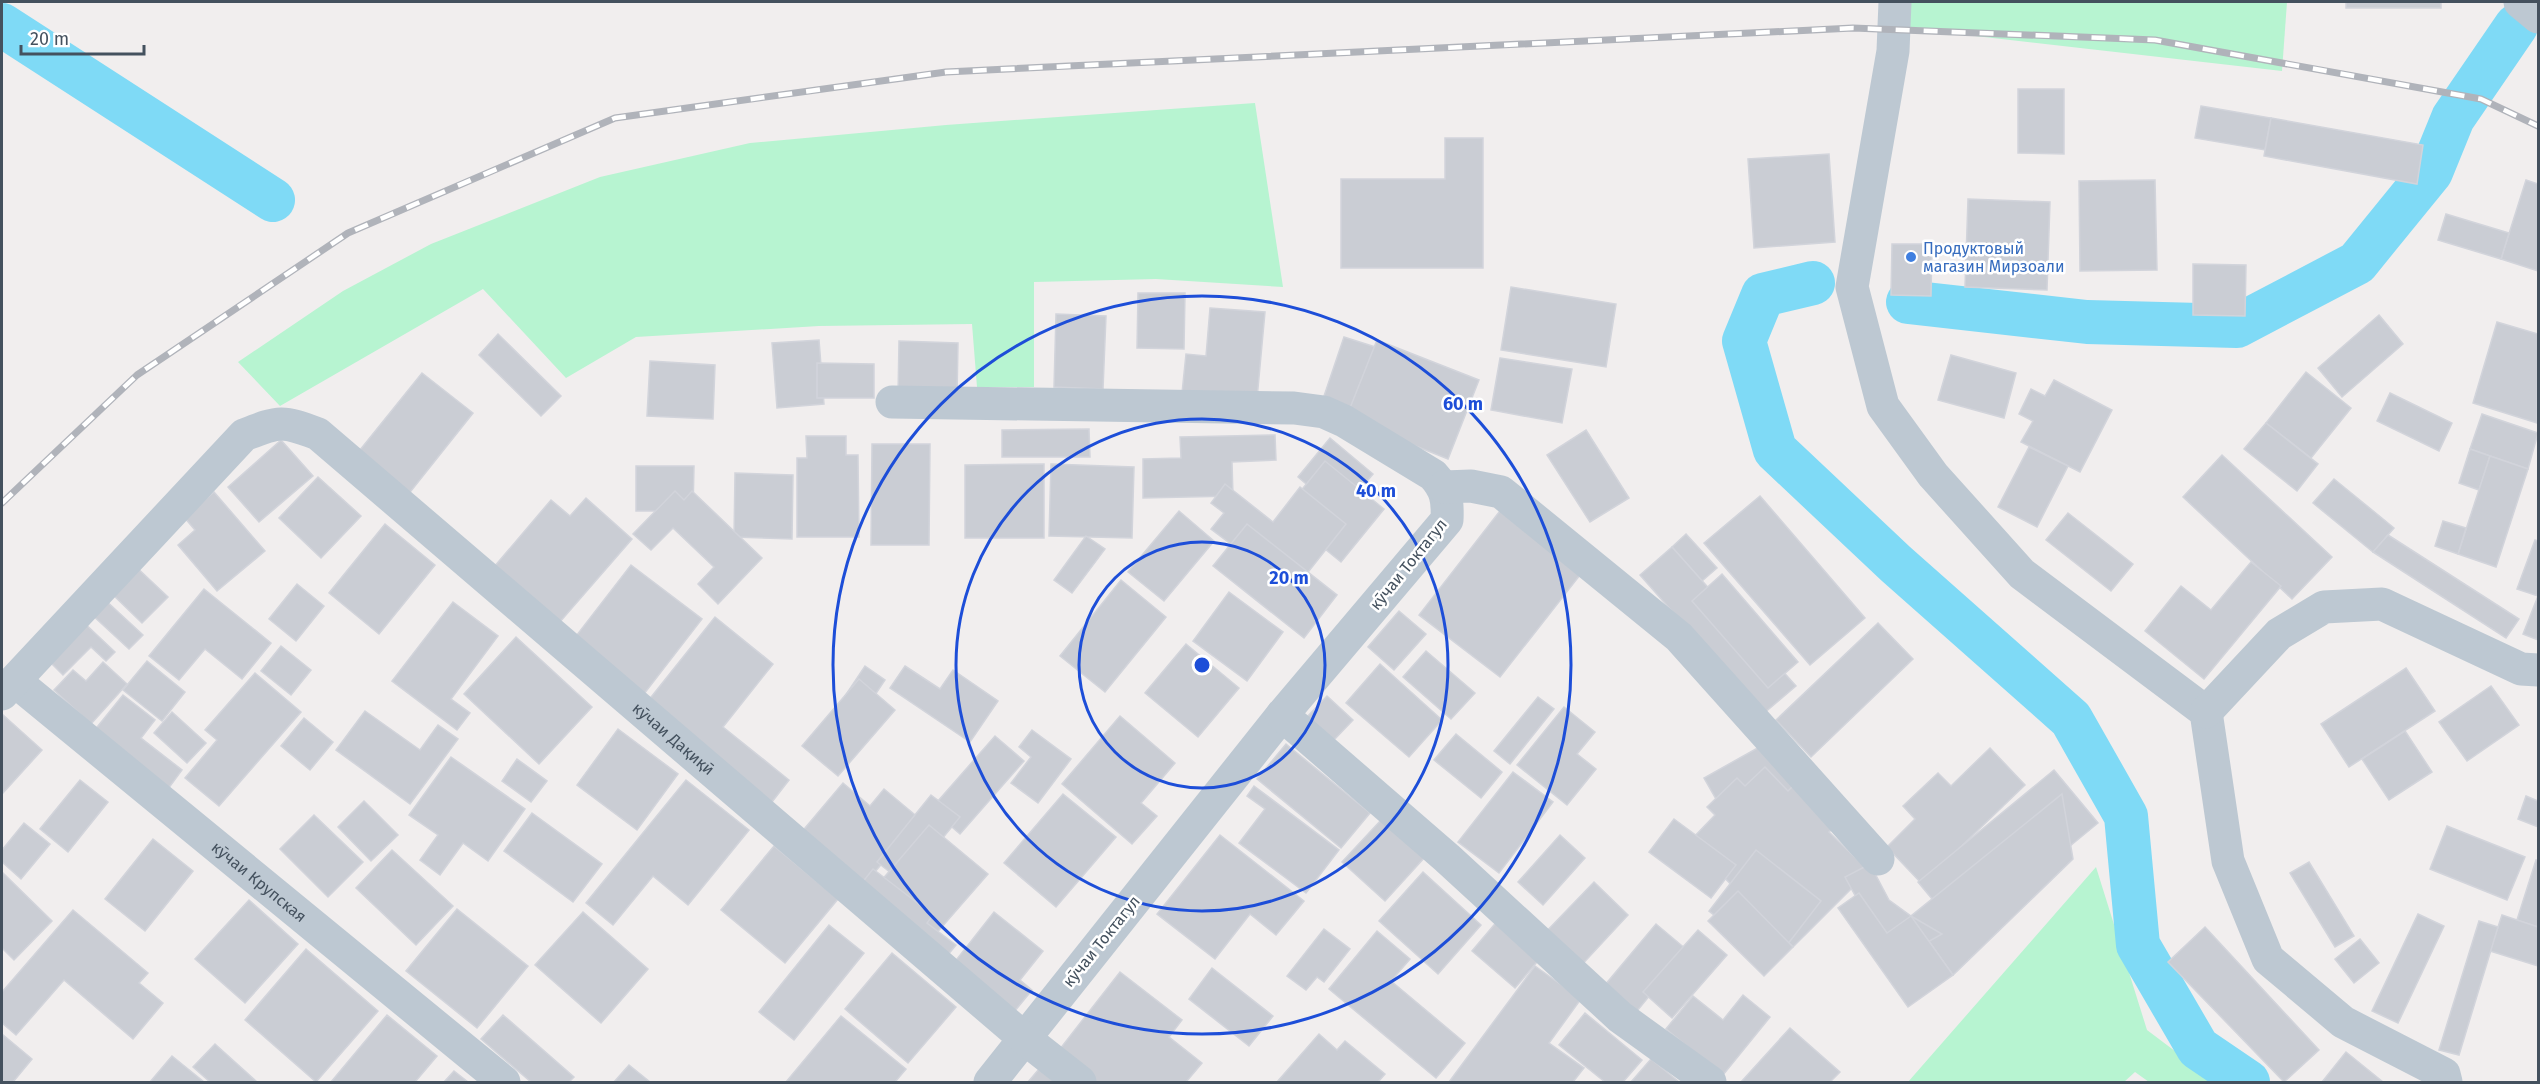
<svg xmlns="http://www.w3.org/2000/svg" width="2540" height="1084" font-family="'Fira Sans',sans-serif">
<style>
.green{fill:#b7f4d1}
.lines{fill:none;stroke-linecap:round;stroke-linejoin:round}
.canal{stroke:#7fdaf6;stroke-width:44}
.building{fill:#cacdd4;stroke:#d2d4db;stroke-width:1.5}
.minor{stroke:#bdc8d2;stroke-width:33}
.rail-casing{stroke:#b0b3ba;stroke-width:7}
.rail{stroke:#fff;stroke-width:4.5;stroke-dasharray:14;stroke-linecap:butt}
.ring{fill:none;stroke:#1d4ed8;stroke-width:3}
.shop-dot{fill:#3f7fe0;stroke:#fff;stroke-width:2}
.labels{text-anchor:middle;stroke-width:5;stroke-linejoin:round;paint-order:stroke}
.shop-label{font-size:16px;fill:#366cbe;stroke:#fff;text-anchor:start}
.street-label{font-size:16px;fill:#44515e;stroke:#fff}
.centre{fill:#1d4ed8;stroke:#fff;stroke-width:3}
.ring-label{font-size:18px;text-anchor:middle;font-weight:bold;fill:#1d4ed8;stroke:#fff;stroke-width:5;stroke-linejoin:round;paint-order:stroke}
</style>
<rect width="100%" height="100%" fill="#f1eeee"/>
<g class="green">
<polygon points="1901,2 2287,2 2282,71 1897,27"/>
<polygon points="1255,103 1283,287 1156,279 1034,282 1034,387 977,387 972,324 819,326 636,337 566,378 483,289 280,406 238,362 343,291 431,244 600,177 750,143 946,125"/>
<polygon points="2096,867 2147,1030 2216,1082 2149,1082 2135,1072 2124,1082 1908,1082"/>
</g>
<g class="lines">
<g class="canal">
<polyline points="2,25 273,200"/>
<polyline points="1813,283 1763,295 1744,341 1775,450 1896,564 2071,719 2126,816 2138,945 2198,1048 2248,1082"/>
<polyline points="1908,302 2087,322 2237,326 2357,263 2431,172 2453,118 2516,26"/>
</g>
</g>
<g class="building">
<rect x="2346" y="2" width="95" height="6"/>
<polygon points="2018,89 2064,89 2064,154 2018,153"/>
<polygon points="2201,106 2271,118 2265,150 2195,138"/>
<polygon points="2271,118 2423,145 2417,184 2264,156"/>
<polygon points="1445,138 1483,138 1483,268 1341,268 1341,179 1445,179"/>
<polygon points="1829,154 1835,242 1754,248 1748,159"/>
<polygon points="2155,180 2157,270 2080,271 2079,181"/>
<polygon points="2526,180 2538,184 2538,271 2501,259"/>
<polygon points="1968,199 2050,202 2047,290 1965,287"/>
<polygon points="2446,214 2509,233 2501,259 2438,240"/>
<polygon points="1892,244 1932,244 1931,296 1891,295"/>
<polygon points="2193,264 2246,265 2245,316 2193,315"/>
<polygon points="1511,287 1616,304 1606,367 1501,350"/>
<polygon points="1138,293 1185,293 1184,349 1137,348"/>
<polygon points="1210,308 1265,312 1257,399 1182,393 1186,354 1206,356"/>
<polygon points="1056,314 1106,316 1103,389 1054,387"/>
<polygon points="2379,315 2403,344 2342,397 2318,368"/>
<polygon points="2497,322 2538,334 2537,423 2473,403"/>
<polygon points="498,334 561,396 541,416 479,355"/>
<polygon points="1344,337 1388,351 1367,414 1323,399"/>
<polygon points="819,340 824,404 777,408 772,343"/>
<polygon points="1377,340 1479,380 1448,459 1346,418"/>
<polygon points="899,341 958,343 957,397 898,396"/>
<polygon points="1951,355 2016,373 2004,418 1938,400"/>
<polygon points="1500,358 1572,369 1562,423 1491,410"/>
<polygon points="650,361 715,365 713,419 647,416"/>
<polygon points="817,363 874,364 874,398 817,398"/>
<polygon points="2306,372 2351,408 2311,458 2266,423"/>
<polygon points="422,373 473,413 407,496 356,455"/>
<polygon points="2054,380 2112,410 2080,472 2021,442 2033,421 2019,414 2031,389 2045,396"/>
<polygon points="2390,393 2452,423 2439,451 2377,421"/>
<polygon points="2482,414 2538,433 2528,469 2470,449"/>
<polygon points="2266,423 2318,464 2297,491 2244,449"/>
<polygon points="1089,429 1090,457 1002,457 1002,430"/>
<polygon points="1586,430 1629,498 1590,522 1547,455"/>
<polygon points="1275,435 1276,460 1232,462 1233,496 1143,498 1143,459 1181,458 1180,437"/>
<polygon points="806,436 846,436 846,455 858,455 859,537 797,537 797,458 807,458"/>
<polygon points="1330,438 1373,474 1340,513 1298,477"/>
<polygon points="281,440 313,476 259,522 228,487"/>
<polygon points="872,444 930,444 929,545 871,545"/>
<polygon points="2029,447 2068,466 2037,527 1998,507"/>
<polygon points="2470,449 2490,456 2479,490 2459,483"/>
<polygon points="2222,455 2332,557 2292,599 2183,497"/>
<polygon points="2490,456 2528,469 2496,567 2458,554"/>
<polygon points="1325,461 1384,509 1341,562 1282,514"/>
<polygon points="1044,464 1044,538 965,538 965,465"/>
<polygon points="1051,464 1134,467 1132,538 1049,536"/>
<polygon points="636,466 694,466 693,511 636,511"/>
<polygon points="735,473 793,475 792,539 734,537"/>
<polygon points="318,477 361,516 321,558 279,518"/>
<polygon points="2334,479 2394,528 2373,552 2313,503"/>
<polygon points="1225,484 1273,522 1300,487 1346,524 1301,581 1322,597 1304,620 1231,563 1240,551 1211,529 1224,513 1211,503"/>
<polygon points="675,491 684,500 692,491 762,558 718,604 698,584 714,567 673,528 651,550 633,534"/>
<polygon points="214,492 265,551 217,591 178,545 195,530 184,517"/>
<polygon points="1760,496 1865,618 1810,665 1704,543"/>
<polygon points="586,498 632,539 559,623 494,567 551,500 570,516"/>
<polygon points="1503,507 1584,570 1500,677 1419,615"/>
<polygon points="1179,511 1214,541 1164,601 1128,572"/>
<polygon points="2068,513 2133,564 2111,591 2046,540"/>
<polygon points="2443,521 2466,528 2458,554 2435,546"/>
<polygon points="385,524 435,565 379,634 329,593"/>
<polygon points="1247,524 1337,595 1304,638 1213,566"/>
<polygon points="1686,534 1717,568 1702,581 1672,547"/>
<polygon points="2388,535 2519,619 2506,638 2373,552"/>
<polygon points="1086,536 1105,549 1072,593 1054,580"/>
<polygon points="2535,540 2538,541 2538,596 2517,589"/>
<polygon points="1672,547 1796,686 1763,714 1640,575"/>
<polygon points="2251,562 2281,586 2204,679 2145,631 2181,586 2211,610"/>
<polygon points="133,564 168,597 142,623 108,590"/>
<polygon points="631,565 702,619 637,703 566,649"/>
<polygon points="1722,574 1798,662 1768,688 1692,601"/>
<polygon points="1121,580 1166,617 1105,692 1060,656"/>
<polygon points="297,584 324,606 296,641 269,619"/>
<polygon points="204,589 271,643 242,679 205,649 179,680 149,656"/>
<polygon points="1229,592 1283,632 1247,681 1193,641"/>
<polygon points="2538,596 2538,640 2523,634"/>
<polygon points="103,598 143,635 129,649 89,612"/>
<polygon points="453,602 498,636 451,699 470,713 457,730 392,681"/>
<polygon points="1399,611 1426,634 1394,670 1368,647"/>
<polygon points="715,617 773,664 723,727 789,780 765,811 640,711"/>
<polygon points="80,619 115,652 106,661 91,647 63,675 44,656"/>
<polygon points="1878,623 1913,659 1811,757 1776,720"/>
<polygon points="516,637 592,707 539,764 464,694"/>
<polygon points="1186,644 1239,688 1198,737 1145,693"/>
<polygon points="281,646 311,670 291,695 261,671"/>
<polygon points="1426,651 1475,693 1451,719 1403,677"/>
<polygon points="147,661 185,692 162,721 123,690"/>
<polygon points="103,662 127,684 91,724 54,690 73,670 86,681"/>
<polygon points="1380,664 1442,720 1409,757 1346,703"/>
<polygon points="865,666 885,680 865,710 845,696"/>
<polygon points="905,666 940,689 953,670 998,701 970,742 890,688"/>
<polygon points="2406,668 2435,711 2349,767 2321,724"/>
<polygon points="255,673 301,712 219,806 185,778 217,740 205,730"/>
<polygon points="859,679 895,710 838,776 802,746"/>
<polygon points="2491,686 2519,725 2467,761 2439,722"/>
<polygon points="123,695 155,720 141,738 182,770 168,789 94,731"/>
<polygon points="1327,696 1353,720 1333,741 1307,717"/>
<polygon points="1538,697 1554,709 1510,764 1494,751"/>
<polygon points="1564,707 1595,732 1577,754 1596,769 1567,805 1517,765"/>
<polygon points="365,711 420,750 438,725 458,739 410,804 336,750"/>
<polygon points="172,712 206,743 187,763 154,733"/>
<polygon points="2,714 42,750 2,794"/>
<polygon points="1120,716 1175,763 1141,803 1157,816 1132,844 1062,784"/>
<polygon points="304,718 333,742 310,770 281,746"/>
<polygon points="618,729 678,774 637,830 577,785"/>
<polygon points="1032,730 1071,759 1038,803 1011,783 1031,757 1019,747"/>
<polygon points="2405,731 2432,772 2389,800 2362,759"/>
<polygon points="1456,734 1502,772 1481,798 1434,760"/>
<polygon points="995,736 1024,761 960,834 931,809"/>
<polygon points="1770,741 1806,804 1740,841 1704,778"/>
<polygon points="1286,744 1370,813 1341,848 1257,779"/>
<polygon points="1990,748 2025,785 1922,884 1887,847 1915,819 1903,806 1938,773 1951,786"/>
<polygon points="451,757 525,809 488,861 463,843 440,875 420,860 438,835 409,815"/>
<polygon points="517,759 547,781 531,802 502,781"/>
<polygon points="1765,767 1788,791 1797,782 1838,823 1829,832 1869,871 1793,947 1689,842 1715,815 1707,807 1737,778 1745,786"/>
<polygon points="2054,770 2098,823 1962,935 1918,882"/>
<polygon points="1513,772 1553,802 1499,873 1458,842"/>
<polygon points="80,780 108,802 68,852 40,829"/>
<polygon points="686,780 749,830 688,905 653,876 613,925 586,903"/>
<polygon points="843,783 870,806 884,789 920,819 862,887 800,834"/>
<polygon points="1254,786 1339,850 1306,893 1239,843 1265,809 1247,796"/>
<polygon points="1063,794 1116,837 1056,907 1004,863"/>
<polygon points="2062,794 2073,859 1953,975 1911,916"/>
<polygon points="931,795 960,817 905,884 877,862"/>
<polygon points="2526,796 2538,801 2538,827 2518,819"/>
<polygon points="364,801 398,835 371,861 338,827"/>
<polygon points="532,813 602,864 573,902 504,851"/>
<polygon points="314,815 363,862 328,897 280,849"/>
<polygon points="1382,819 1425,857 1385,901 1342,862"/>
<polygon points="1674,819 1736,865 1711,898 1649,852"/>
<polygon points="24,823 50,844 21,879 2,862 2,850"/>
<polygon points="929,825 988,874 927,944 869,895"/>
<polygon points="2447,826 2525,857 2507,900 2430,869"/>
<polygon points="1220,835 1304,901 1276,935 1250,914 1215,959 1157,914"/>
<polygon points="1560,835 1585,858 1543,905 1518,882"/>
<polygon points="153,839 193,871 145,931 105,899"/>
<polygon points="774,846 838,899 785,963 721,910"/>
<polygon points="392,850 453,906 416,945 356,888"/>
<polygon points="1756,850 1821,901 1774,962 1709,911"/>
<polygon points="2536,860 2538,861 2538,927 2517,920"/>
<polygon points="2309,862 2354,936 2335,947 2290,873"/>
<polygon points="1870,864 1889,900 1911,916 1942,934 1917,948 1926,964 1900,977 1845,877"/>
<polygon points="873,869 933,915 927,923 956,945 946,957 857,889"/>
<polygon points="2,872 52,921 14,960 2,948"/>
<polygon points="1423,872 1481,925 1438,974 1379,921"/>
<polygon points="1594,882 1628,915 1577,970 1542,936"/>
<polygon points="1738,891 1793,947 1764,976 1708,921"/>
<polygon points="1859,893 1887,933 1911,916 1953,975 1908,1007 1838,908"/>
<polygon points="249,900 298,944 245,1003 195,959"/>
<polygon points="457,909 528,966 477,1028 406,971"/>
<polygon points="73,910 148,973 139,983 163,1003 133,1039 64,980 16,1035 2,1023 2,992"/>
<polygon points="583,912 648,969 601,1023 535,965"/>
<polygon points="994,912 1043,951 1020,980 1032,990 1014,1012 953,964"/>
<polygon points="2418,914 2444,926 2398,1023 2372,1011"/>
<polygon points="2502,915 2538,927 2538,966 2490,951"/>
<polygon points="1499,919 1542,956 1515,988 1472,951"/>
<polygon points="2479,921 2498,927 2459,1055 2439,1050"/>
<polygon points="1656,924 1687,950 1637,1011 1605,985"/>
<polygon points="829,925 864,953 794,1040 759,1012"/>
<polygon points="2205,927 2319,1050 2284,1082 2168,962"/>
<polygon points="1324,929 1350,949 1324,982 1317,977 1306,990 1287,976"/>
<polygon points="1698,930 1727,955 1672,1018 1643,992"/>
<polygon points="1377,931 1410,959 1391,981 1465,1043 1436,1078 1329,989"/>
<polygon points="2360,939 2379,963 2354,983 2335,959"/>
<polygon points="306,949 378,1011 316,1082 245,1020"/>
<polygon points="892,953 956,1007 908,1063 845,1009"/>
<polygon points="1535,966 1581,999 1549,1043 1584,1068 1573,1082 1449,1082"/>
<polygon points="1212,968 1273,1016 1249,1046 1189,999"/>
<polygon points="1120,972 1182,1020 1169,1037 1202,1063 1186,1082 1093,1082 1056,1054"/>
<polygon points="1743,995 1770,1017 1723,1075 1666,1029 1693,996 1723,1020"/>
<polygon points="1585,1013 1642,1060 1623,1082 1605,1082 1559,1045"/>
<polygon points="387,1015 437,1056 415,1082 331,1082"/>
<polygon points="503,1015 574,1077 569,1082 531,1082 481,1039"/>
<polygon points="841,1016 906,1069 895,1082 786,1082"/>
<polygon points="1790,1028 1840,1072 1830,1082 1741,1082"/>
<polygon points="2,1034 32,1059 13,1082 2,1082"/>
<polygon points="1319,1034 1337,1050 1345,1041 1385,1074 1378,1082 1277,1082"/>
<polygon points="215,1044 257,1082 210,1082 193,1067"/>
<polygon points="2346,1052 2383,1082 2322,1082"/>
<polygon points="172,1056 204,1082 150,1082"/>
<polygon points="1651,1059 1679,1082 1631,1082"/>
<polygon points="629,1065 650,1082 614,1082"/>
<polygon points="1039,1069 1056,1082 1028,1082"/>
<polygon points="454,1071 468,1082 444,1082"/>
</g>
<g class="lines">
<g class="minor">
<polyline points="1895,2 1893,51 1852,287 1883,406 1933,475 2022,574 2206,712 2228,861 2268,959 2343,1022 2444,1074 2446,1082"/>
<polyline points="2520,2 2538,17"/>
<path d="M 892,402 L 1294,408 L 1324,412 L 1344,421 L 1433,475 C 1446,489 1448,500 1447,520 L 1282,715 L 990,1082"/>
<polyline points="1444,487 1471,486 1501,492 1679,637 1878,859"/>
<path id="s1" d="M 15,681 L 504,1082"/>
<path id="s2" d="M 2,694 L 244,435 C 280,421 281,420 318,434 L 1024,1038 L 1080,1082"/>
<polyline points="2206,712 2279,634 2324,607 2382,604 2521,669 2538,670"/>
<polyline points="1282,715 1447,858 1620,1017 1710,1082"/>
</g>
<defs>
<polyline id="rail" points="2,503 137,375 348,233 615,118 946,72 1853,28 2155,40 2481,99 2538,126"/>
</defs>
<use href="#rail" class="rail-casing"/>
<use href="#rail" class="rail"/>
</g>
<g class="ring">
<circle cx="1202" cy="665" r="123"/>
<circle cx="1202" cy="665" r="246"/>
<circle cx="1202" cy="665" r="369"/>
</g>
<circle class="shop-dot" cx="1911" cy="257" r="6"/>
<g class="labels">
<g class="shop-label">
<text x="1923" y="254">Продуктовый<tspan x="1923" dy="18">магазин Мирзоали</tspan></text>
</g>
<g class="street-label">
<text transform="translate(1408 564) rotate(-51)" y="6">кӯчаи Токтагул</text>
<text dy="6" stroke="none"><textPath href="#s2" startOffset="900">кӯчаи Дақиқӣ</textPath></text>
<text dy="6" stroke="none"><textPath href="#s1" startOffset="316">кӯчаи Крупская</textPath></text>
<text transform="translate(1101 941) rotate(-51)" y="6">кӯчаи Токтагул</text>
</g>
</g>
<circle cx="1202" cy="665" r="9" class="centre"/>
<g class="ring-label">
<text x="1463" y="410">60 m</text>
<text x="1376" y="497">40 m</text>
<text x="1289" y="584">20 m</text>
</g>
<rect width="2540" height="1084" fill="none" stroke="#44515e" stroke-width="6"/>
<path d="M21 45v9h123v-9" fill="none" stroke="#44515e" stroke-width="3"/>
<text x="30" y="45" font-size="18" fill="#44515e" stroke="#ffffff" stroke-width="4.5" paint-order="stroke">20 m</text>
</svg>
